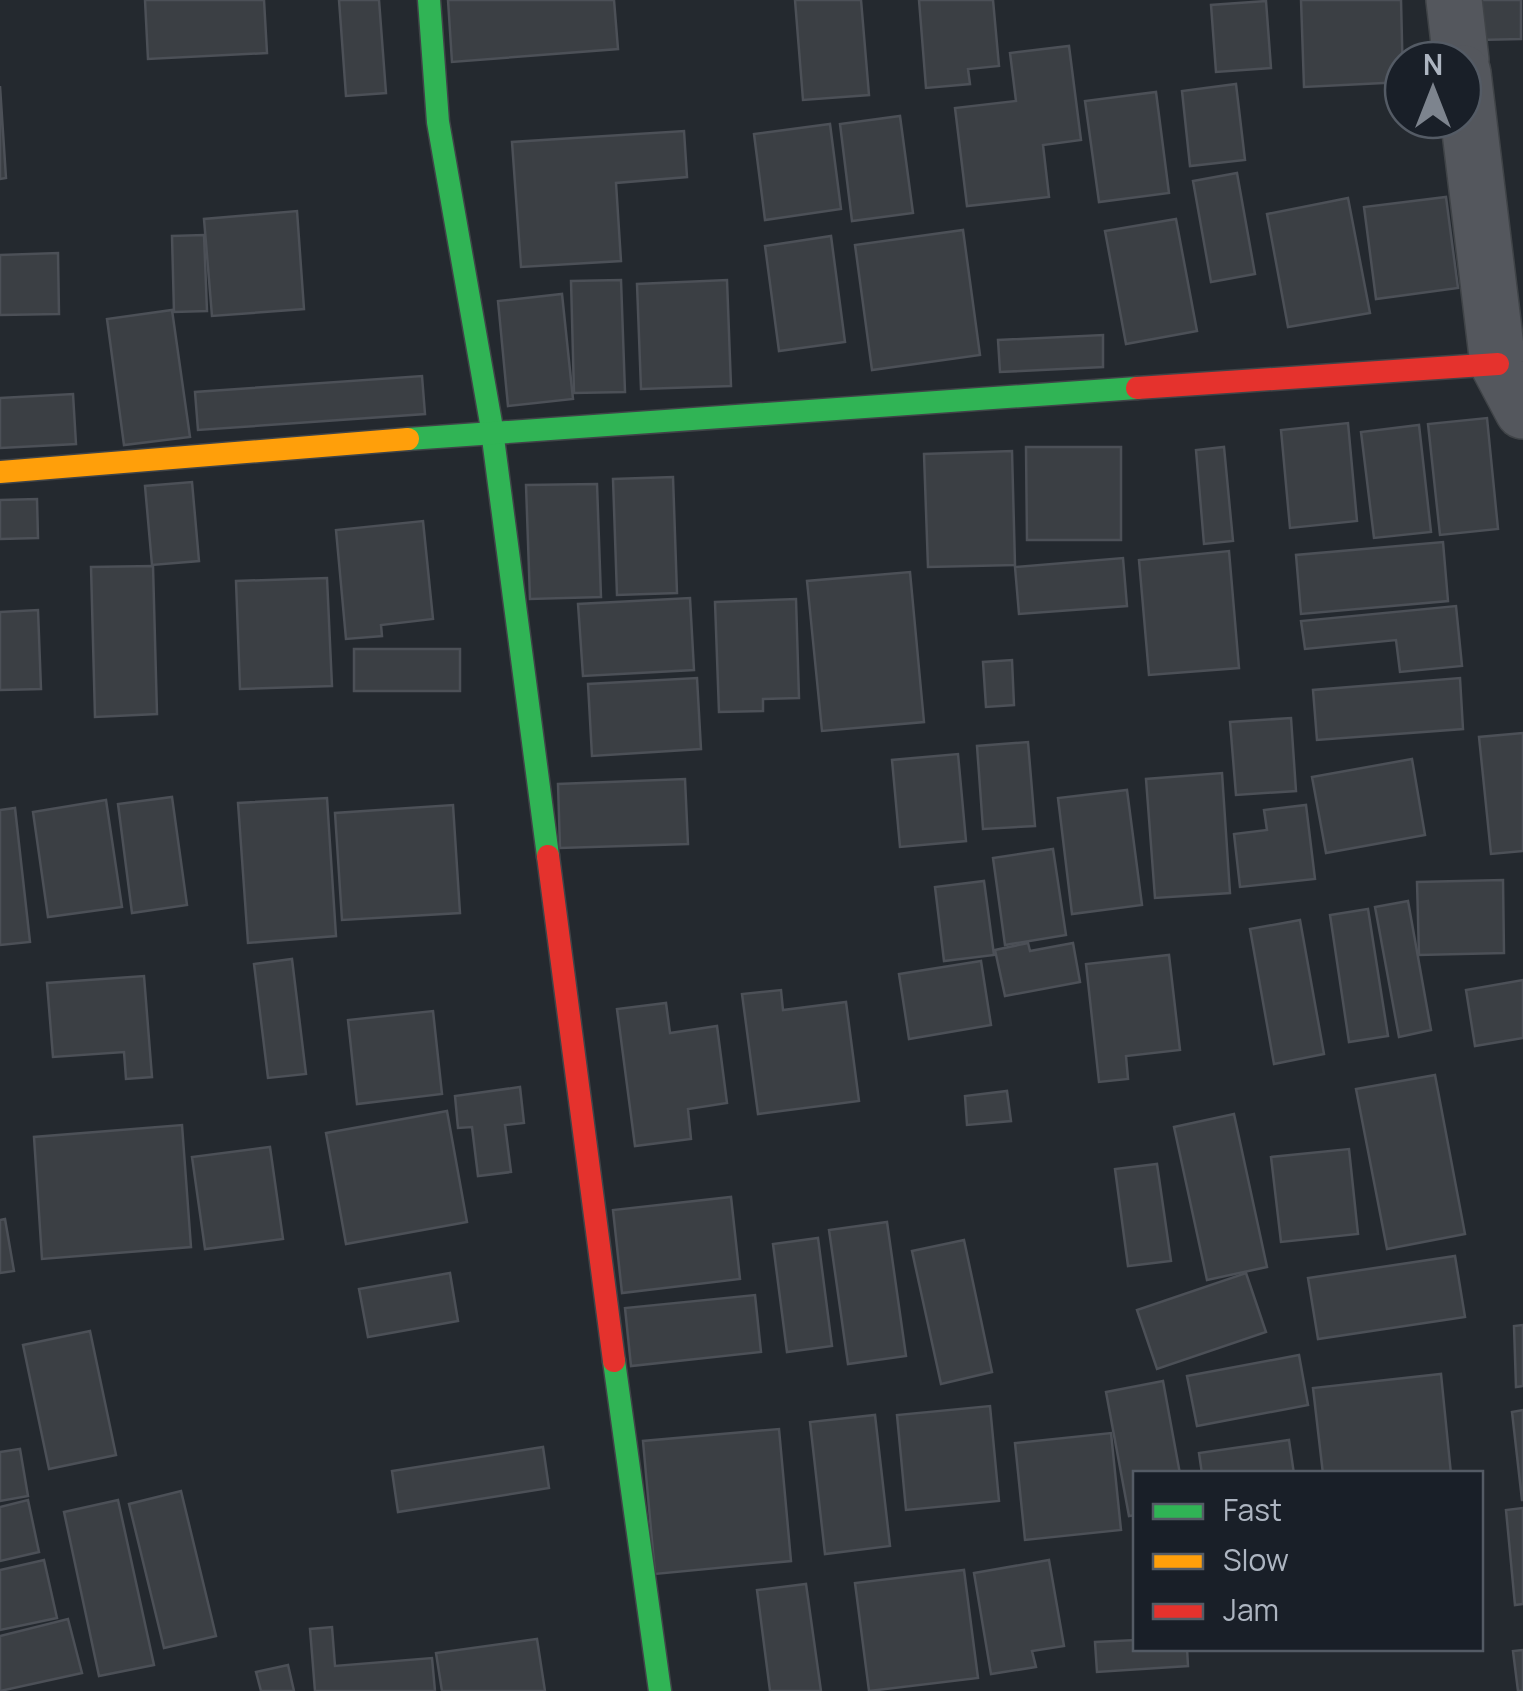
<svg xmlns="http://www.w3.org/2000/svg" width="1523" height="1691" font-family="Manrope,sans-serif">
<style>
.building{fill:#3b3f44;stroke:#4c5057;stroke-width:2.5}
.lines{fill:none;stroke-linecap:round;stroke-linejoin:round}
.street-casing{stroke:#404448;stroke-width:58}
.fast-casing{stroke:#404448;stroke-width:25}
.slow-casing{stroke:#404448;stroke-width:25}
.jam-casing{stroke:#404448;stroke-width:25}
.street{stroke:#54575d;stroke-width:55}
.fast{stroke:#30b455;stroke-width:22}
.slow{stroke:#ff9f0a;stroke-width:22}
.jam{stroke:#e5322d;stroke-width:22}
</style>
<rect width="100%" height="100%" fill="#24292f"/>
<g class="building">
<polygon points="145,0 264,0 267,53 148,59"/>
<polygon points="339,0 379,0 386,93 346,96"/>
<polygon points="448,0 614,0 618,49 452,62"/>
<polygon points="795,0 861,0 869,95 803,100"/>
<polygon points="919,0 993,0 999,66 968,69 970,84 926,88"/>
<polygon points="1301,0 1401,0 1403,82 1304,87"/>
<polygon points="1477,0 1521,0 1521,39 1478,40"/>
<polygon points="1266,1 1271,68 1216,72 1211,5"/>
<polygon points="1069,46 1081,140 1043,145 1049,197 967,206 955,108 1016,101 1010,53"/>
<polygon points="1236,84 1245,160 1190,166 1182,91"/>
<polygon points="0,86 6,178 0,179"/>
<polygon points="1156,92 1169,193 1099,202 1085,101"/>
<polygon points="900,116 913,213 852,221 840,124"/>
<polygon points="830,124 841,209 765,220 754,134"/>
<polygon points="684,131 687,177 616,183 621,261 521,267 512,142"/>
<polygon points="1237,173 1255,274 1211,282 1193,181"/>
<polygon points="1446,197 1458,288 1376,299 1364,207"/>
<polygon points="1348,198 1370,313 1288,327 1267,214"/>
<polygon points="297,211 304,309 212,316 204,219"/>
<polygon points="1176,219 1197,331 1126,344 1105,231"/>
<polygon points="963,230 980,355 872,370 855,245"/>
<polygon points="204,235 207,311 174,312 172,236"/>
<polygon points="831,236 845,342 779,351 765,246"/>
<polygon points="58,253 59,314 0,315 0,255"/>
<polygon points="621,280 625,392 574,393 571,281"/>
<polygon points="727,280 731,386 641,389 637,284"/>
<polygon points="562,294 573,399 508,406 498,301"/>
<polygon points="172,310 190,437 124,445 107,319"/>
<polygon points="1103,335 1103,367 1000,372 998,340"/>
<polygon points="422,376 425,414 198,430 195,392"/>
<polygon points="73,394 76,444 0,448 0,398"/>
<polygon points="1487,418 1498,529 1440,535 1428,424"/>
<polygon points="1348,423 1357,521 1290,528 1281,430"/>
<polygon points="1419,425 1431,532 1374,538 1361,432"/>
<polygon points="1026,447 1121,447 1121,540 1027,540"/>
<polygon points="1224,447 1233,541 1204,544 1196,450"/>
<polygon points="1012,451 1015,565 928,567 924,454"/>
<polygon points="673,477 677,593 617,595 613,479"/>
<polygon points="192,482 199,561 152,565 145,486"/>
<polygon points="597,484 601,597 530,599 526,485"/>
<polygon points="37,499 38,538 0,539 0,500"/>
<polygon points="423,521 433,619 381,625 382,636 346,639 336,530"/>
<polygon points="1443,542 1448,601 1301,614 1296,555"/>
<polygon points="1229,551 1239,668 1149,675 1139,560"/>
<polygon points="1123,558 1127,606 1019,614 1015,567"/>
<polygon points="153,566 157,714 95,717 91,567"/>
<polygon points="910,572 924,722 822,731 807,581"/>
<polygon points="327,578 332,686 240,689 236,581"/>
<polygon points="690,598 694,670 583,676 578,604"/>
<polygon points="796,599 799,698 763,699 763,711 719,712 715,602"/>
<polygon points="1456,606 1462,666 1400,672 1396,640 1305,649 1301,621"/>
<polygon points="38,610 41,689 0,690 0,612"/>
<rect x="354" y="649" width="106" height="42"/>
<polygon points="1012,660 1014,705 986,707 983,662"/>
<polygon points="697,678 701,749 592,756 588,684"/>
<polygon points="1460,678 1463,729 1317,740 1313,690"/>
<polygon points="1291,718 1296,791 1236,795 1230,722"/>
<polygon points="1523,733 1523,851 1491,854 1479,737"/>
<polygon points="1028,742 1035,826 983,829 977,746"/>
<polygon points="958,754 966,841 900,847 892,760"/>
<polygon points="1412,759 1425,835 1326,853 1312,777"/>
<polygon points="1222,773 1230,893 1155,898 1146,779"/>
<polygon points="685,779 688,844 560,848 558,784"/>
<polygon points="1127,790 1142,905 1072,914 1058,798"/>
<polygon points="172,797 187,905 132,913 118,804"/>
<polygon points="327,798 336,936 248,943 238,803"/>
<polygon points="106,800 122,907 48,917 33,812"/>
<polygon points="453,805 460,913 342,920 335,813"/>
<polygon points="1306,805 1315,879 1240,887 1234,834 1267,830 1264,810"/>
<polygon points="15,808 30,942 0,945 0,810"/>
<polygon points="1053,849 1066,935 1005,945 993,858"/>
<polygon points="1503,880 1504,953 1419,955 1417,882"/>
<polygon points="984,881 994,955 944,961 935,887"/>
<polygon points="1408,901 1431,1030 1399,1037 1375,907"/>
<polygon points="1368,909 1388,1036 1349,1042 1330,915"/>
<polygon points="1300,920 1324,1054 1274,1064 1250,929"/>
<polygon points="1028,943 1030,951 1073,943 1080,982 1005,996 995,950"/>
<polygon points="1169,955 1180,1050 1126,1056 1128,1079 1099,1082 1086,964"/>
<polygon points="292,959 306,1074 268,1078 254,964"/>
<polygon points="981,961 991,1025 909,1039 899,974"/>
<polygon points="144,976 152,1077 126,1079 124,1052 53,1057 47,983"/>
<polygon points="1523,980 1523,1038 1475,1046 1466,990"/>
<polygon points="781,990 783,1010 846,1002 859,1101 758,1114 742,994"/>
<polygon points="666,1003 670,1033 717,1026 727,1103 688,1109 691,1139 635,1146 617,1009"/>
<polygon points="433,1011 442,1094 357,1104 348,1020"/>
<polygon points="1435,1075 1465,1234 1387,1249 1356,1089"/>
<polygon points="520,1087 524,1123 505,1125 511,1172 478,1176 472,1127 458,1128 455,1096"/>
<polygon points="1007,1091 1011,1121 967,1125 965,1096"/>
<polygon points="447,1111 467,1222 346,1244 326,1133"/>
<polygon points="1234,1114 1267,1267 1207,1280 1174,1127"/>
<polygon points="182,1125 191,1247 42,1259 34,1137"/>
<polygon points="270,1147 283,1239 205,1249 192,1157"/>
<polygon points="1349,1149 1358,1234 1281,1242 1271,1157"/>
<polygon points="1157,1164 1171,1261 1128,1266 1115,1169"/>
<polygon points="731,1197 740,1279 622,1293 613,1210"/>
<polygon points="5,1219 14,1271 0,1273 0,1220"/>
<polygon points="887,1222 906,1356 848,1364 829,1230"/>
<polygon points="818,1238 832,1346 787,1352 773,1244"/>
<polygon points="964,1240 992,1372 941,1384 912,1251"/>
<polygon points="1455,1256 1465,1317 1318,1339 1308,1278"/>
<polygon points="450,1273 458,1321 368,1337 359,1289"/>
<polygon points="1246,1273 1266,1332 1157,1369 1137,1310"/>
<polygon points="755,1295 761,1352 631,1366 625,1308"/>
<polygon points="1523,1325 1523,1386 1516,1387 1514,1326"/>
<polygon points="90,1331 116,1455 49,1469 23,1345"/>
<polygon points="1299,1355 1308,1405 1197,1426 1187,1376"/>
<polygon points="1441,1374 1451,1474 1323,1474 1313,1388"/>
<polygon points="1163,1381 1180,1474 1136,1474 1136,1515 1129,1516 1106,1392"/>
<polygon points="990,1406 999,1501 906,1510 897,1415"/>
<polygon points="1523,1410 1523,1500 1522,1500 1512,1412"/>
<polygon points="875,1415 890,1546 825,1554 810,1422"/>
<polygon points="779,1429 791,1561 655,1574 643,1441"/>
<polygon points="1111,1433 1121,1530 1025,1540 1015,1443"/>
<polygon points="1289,1440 1294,1474 1202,1474 1199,1453"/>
<polygon points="543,1447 549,1488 398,1512 392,1471"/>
<polygon points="20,1449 28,1496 0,1501 0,1452"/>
<polygon points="181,1491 216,1636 164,1648 129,1504"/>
<polygon points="28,1500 39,1552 0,1561 0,1507"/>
<polygon points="118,1500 154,1665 99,1676 64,1512"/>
<polygon points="1523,1508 1523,1604 1515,1605 1506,1510"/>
<polygon points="44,1560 57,1618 0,1630 0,1570"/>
<polygon points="1049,1560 1064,1646 1032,1651 1036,1667 991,1674 974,1573"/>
<polygon points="964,1570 978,1678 869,1691 855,1583"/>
<polygon points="806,1584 821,1691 770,1691 757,1590"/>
<polygon points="68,1619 82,1673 0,1691 0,1636"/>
<polygon points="332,1627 335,1666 432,1658 435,1691 315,1691 310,1629"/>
<polygon points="537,1639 545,1691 442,1691 436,1653"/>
<polygon points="1136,1640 1136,1648 1187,1648 1188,1666 1097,1672 1095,1642"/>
<polygon points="1523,1650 1523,1691 1518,1691 1513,1651"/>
<polygon points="288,1665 294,1691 261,1691 256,1672"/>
</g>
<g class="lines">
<defs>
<g id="street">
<polyline points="1454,0 1461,60"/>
<polyline points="1463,73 1498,364 1523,411"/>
</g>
<g id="fast">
<polyline points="429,0 438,122 491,423 548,856"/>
<polyline points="408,439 1137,388"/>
<polyline points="614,1361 660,1691"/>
</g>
<polyline id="slow" points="0,472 408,439"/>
<g id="jam">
<polyline points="1137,388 1498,364"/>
<polyline points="548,856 614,1361"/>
</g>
</defs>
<use href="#street" class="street-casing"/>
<use href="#fast" class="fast-casing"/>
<use href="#slow" class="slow-casing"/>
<use href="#jam" class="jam-casing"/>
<use href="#street" class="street"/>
<use href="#fast" class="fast"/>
<use href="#slow" class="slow"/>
<use href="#jam" class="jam"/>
</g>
<rect x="1133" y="1471" width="350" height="180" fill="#191f28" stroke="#545b65" stroke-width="2.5"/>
<rect x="1153" y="1504" width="50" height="15" fill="#30b455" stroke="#545b65" stroke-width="2.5"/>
<text x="1223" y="1521" font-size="30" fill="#adb5c1">Fast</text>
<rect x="1153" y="1554" width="50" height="15" fill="#ff9f0a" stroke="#545b65" stroke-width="2.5"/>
<text x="1223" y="1571" font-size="30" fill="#adb5c1">Slow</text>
<rect x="1153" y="1604" width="50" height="15" fill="#e5322d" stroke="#545b65" stroke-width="2.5"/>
<text x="1223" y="1621" font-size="30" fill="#adb5c1">Jam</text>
<g transform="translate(1433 90)"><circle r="48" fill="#191f28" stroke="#545b65" stroke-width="2.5"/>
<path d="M0-8L18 38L0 25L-18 38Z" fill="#7d848e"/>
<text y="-15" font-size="28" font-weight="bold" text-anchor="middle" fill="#adb5c1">N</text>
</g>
</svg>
